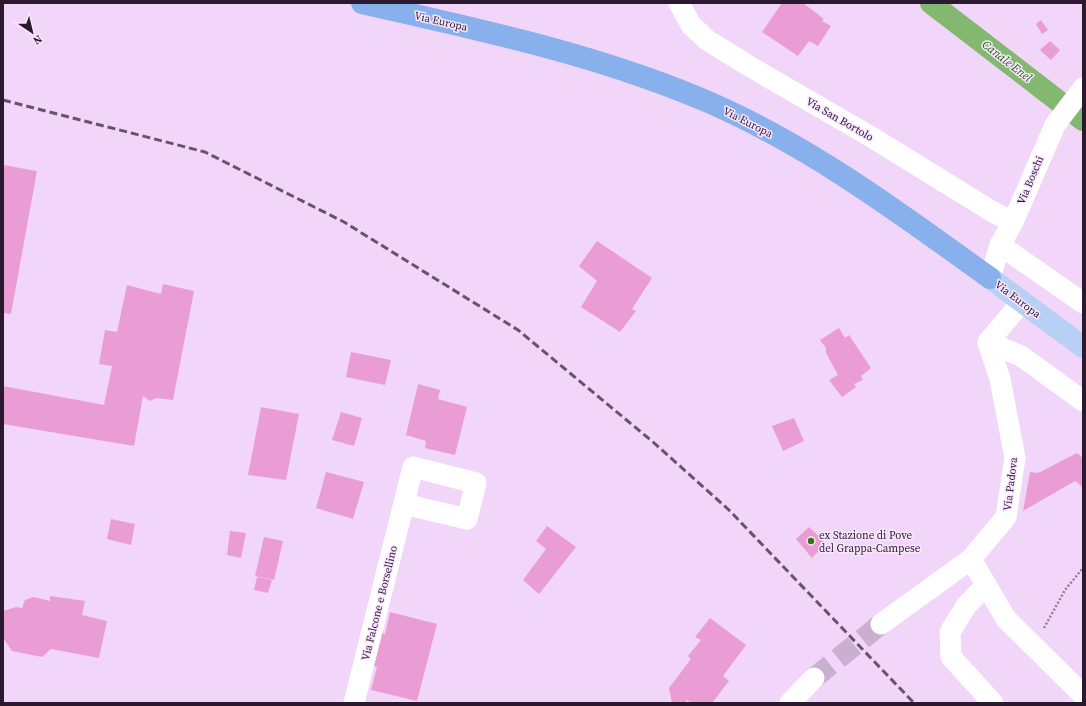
<svg xmlns="http://www.w3.org/2000/svg" width="1086" height="706" font-family="'Source Serif 4',serif">
<style>
.lines{fill:none;stroke-linecap:round;stroke-linejoin:round}
.canal{stroke:#82b86f;stroke-width:22}
.building{fill:#ea9dd4}
.minor-tunnel{stroke:#c9b0d1;stroke-width:21;stroke-dasharray:21 10;stroke-linecap:butt}
.path{stroke:#917b98;stroke-width:2.5;stroke-dasharray:2 2;stroke-linecap:butt}
.minor{stroke:#fff;stroke-width:21}
.major{stroke:#b8d0f4;stroke-width:22}
.highway{stroke:#88b0ec;stroke-width:22}
.rail{stroke:#67536d;stroke-width:3;stroke-dasharray:8 4;stroke-linecap:butt}
.poi-dot{fill:#347512;stroke:#f9e7ff;stroke-width:1.5}
.labels{text-anchor:middle;stroke-width:3;stroke-linejoin:round;paint-order:stroke}
.street-label{font-size:11px;fill:#2a192f;stroke:#f9e7ff}
.poi-label{font-size:11px;fill:#2a192f;stroke:#f9e7ff;text-anchor:start}
.water-label{font-size:12px;font-style:italic;fill:#27590f;stroke:#f9e7ff}
</style>
<rect width="100%" height="100%" fill="#f1d6f9"/>
<g class="lines">
<polyline class="canal" points="931,3 1083,120"/>
</g>
<g class="building">
<polygon points="782,3 803,3 824,19 822,21 831,26 818,46 809,41 798,56 762,32"/>
<polygon points="1041,20 1048,30 1042,34 1036,24"/>
<polygon points="1050,41 1060,50 1051,60 1040,50"/>
<polygon points="3,165 37,171 11,314 3,313"/>
<polygon points="597,241 652,278 632,309 636,311 620,332 581,307 597,281 579,266"/>
<polygon points="163,284 194,291 173,400 156,398 150,401 143,396 134,446 3,424 3,386 104,405 112,366 99,364 105,330 117,332 127,285 161,294"/>
<polygon points="839,328 845,338 849,335 871,368 861,376 863,380 854,384 856,387 842,397 829,380 838,375 826,353 826,348 820,340"/>
<polygon points="351,352 391,360 385,385 346,377"/>
<polygon points="418,384 440,390 438,399 467,407 455,455 425,448 426,441 406,435"/>
<polygon points="261,407 299,414 286,480 248,475"/>
<polygon points="341,412 362,418 354,446 332,440"/>
<polygon points="794,418 804,441 783,451 772,426"/>
<polygon points="1077,453 1083,458 1083,487 1075,481 1023,511 1030,472 1038,473"/>
<polygon points="326,472 364,482 353,519 316,508"/>
<polygon points="111,519 135,524 131,545 107,539"/>
<polygon points="547,526 576,547 539,594 523,580 546,549 536,541"/>
<polygon points="809,527 826,543 812,558 796,539"/>
<polygon points="230,531 246,533 241,558 227,555"/>
<polygon points="264,537 283,541 274,580 255,576"/>
<polygon points="257,577 272,580 268,593 254,590"/>
<polygon points="50,596 85,601 82,615 107,621 99,658 51,649 42,657 12,651 3,638 3,611 16,607 22,608 25,600 33,597 50,601"/>
<polygon points="390,612 437,624 417,701 371,690 377,667 372,665 380,633 385,634"/>
<polygon points="710,618 746,645 723,676 729,681 712,703 692,703 687,700 685,703 672,703 669,688 691,659 688,656 701,640 695,637"/>
</g>
<g class="lines">
<polyline class="minor-tunnel" points="814,678 881,624"/>
<polyline class="path" points="1044,628 1065,590 1083,568"/>
<g class="minor">
<polyline points="679,3 691,25 707,40 749,66 868,135 993,212 1013,222"/>
<polyline points="1000,245 1083,303"/>
<polyline points="990,278 1000,245 1013,222 1055,125 1083,88"/>
<polyline points="988,342 1021,356 1083,401"/>
<polyline points="988,342 1022,302"/>
<polyline points="971,559 1006,619 1083,695"/>
<polyline points="986,585 966,606 950,632 951,657 993,703"/>
<polyline points="881,624 971,559 1006,517 1015,458 1000,379 988,342"/>
<polyline points="354,703 413,467 476,483 467,519 404,504"/>
<polyline points="790,703 814,678"/>
</g>
<polyline class="major" points="990,278 1083,347"/>
<path class="highway" d="M 362,3 C 481,30 601,55 713,104 C 814,149 901,214 990,278"/>
<polyline class="rail" points="3,100 205,152 344,222 518,330 653,442 729,510 914,703"/>
</g>
<circle class="poi-dot" cx="811" cy="541" r="4"/>
<g class="labels">
<g class="street-label">
<text transform="translate(441 21) rotate(13)" y="4">Via Europa</text>
<text transform="translate(840 119) rotate(30)" y="4">Via San Bortolo</text>
<text transform="translate(748 122) rotate(27)" y="4">Via Europa</text>
<text transform="translate(1030 180) rotate(-67)" y="4">Via Boschi</text>
<text transform="translate(1018 299) rotate(37)" y="4">Via Europa</text>
<text transform="translate(1010 484) rotate(-83)" y="4">Via Padova</text>
<text transform="translate(379 603) rotate(-76)" y="4">Via Falcone e Borsellino</text>
</g>
<g class="poi-label">
<text x="819" y="539">ex Stazione di Pove<tspan x="819" dy="13">del Grappa-Campese</tspan></text>
</g>
<g class="water-label">
<text transform="translate(1007 61) rotate(38)" y="4">Canale Enel</text>
</g>
</g>
<rect width="1086" height="706" fill="none" stroke="#2a192f" stroke-width="8"/>
<g transform="translate(32 32) rotate(145)" stroke="#f9e7ff" stroke-width="3" paint-order="stroke">
<path d="M0-3L7 15L0 10L-7 15Z" fill="#2a192f"/>
<text y="-6" font-size="11" font-weight="bold" text-anchor="middle" fill="#2a192f">N</text>
</g>
</svg>
